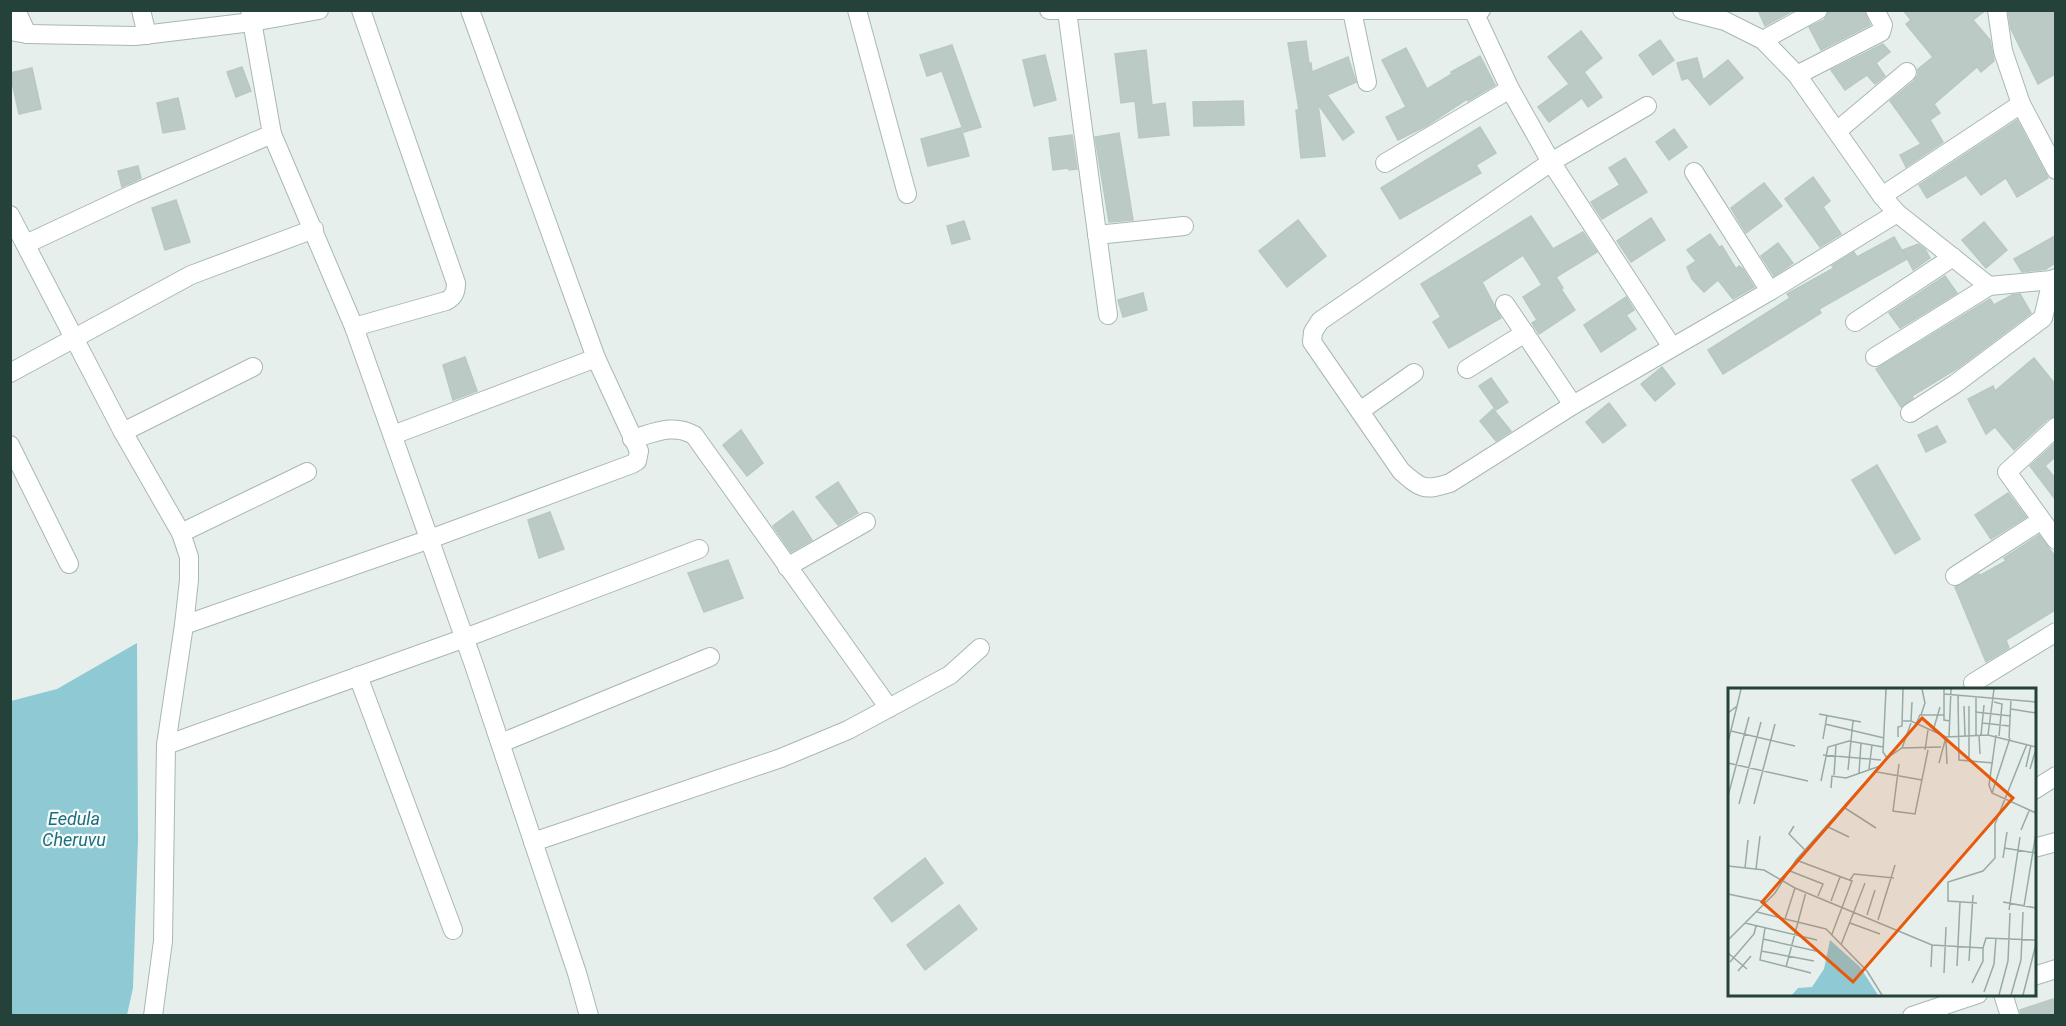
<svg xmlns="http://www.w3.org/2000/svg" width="2066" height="1026" font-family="Roboto,sans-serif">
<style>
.water{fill:#8ec9d4}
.building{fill:#bbcac4;stroke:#b8c9c2;stroke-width:1.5}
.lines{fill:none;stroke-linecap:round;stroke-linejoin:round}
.minor-casing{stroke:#a8b8b2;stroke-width:20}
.minor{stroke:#fff;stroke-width:18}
.labels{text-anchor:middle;stroke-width:4.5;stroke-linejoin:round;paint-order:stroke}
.water-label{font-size:18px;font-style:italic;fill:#1c6f80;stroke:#f7fbf9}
.inset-road{fill:none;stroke:#98aaa4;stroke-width:1.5}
.view{fill:#e8590c;fill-opacity:0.15;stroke:#e8590c;stroke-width:3}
.inset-edge{fill:none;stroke:#24423a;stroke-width:3}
</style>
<rect width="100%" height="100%" fill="#e6efeb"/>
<polygon class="water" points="137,643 138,840 133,988 127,1015 11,1015 11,701 57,689"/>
<g class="building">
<polygon points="1758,10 1794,10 1765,26"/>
<polygon points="1829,10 1864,10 1870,25 1821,50 1809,27 1824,20"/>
<polygon points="1903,10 1986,10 1973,20 1990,40 1994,61 1981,72 1977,67 1934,104 1940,113 1930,120 1943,142 1906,167 1900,155 1921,144 1890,101 1914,81 1918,75 1918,69 1933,57 1906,24 1911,20"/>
<polygon points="2008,10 2055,10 2055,74 2038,84 2011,29"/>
<polygon points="1581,31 1602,58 1584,72 1602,97 1588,107 1582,98 1549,122 1538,107 1569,84 1548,57"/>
<polygon points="1660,40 1674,60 1653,75 1639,55"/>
<polygon points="1306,41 1309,64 1311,63 1312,72 1348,57 1356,82 1327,95 1354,132 1343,140 1318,104 1325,156 1301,158 1296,110 1299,110 1288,43"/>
<polygon points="1883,44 1890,52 1876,63 1885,76 1875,84 1867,75 1845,90 1831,70"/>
<polygon points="952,45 981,127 964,132 942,71 927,76 920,55"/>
<polygon points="1406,48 1427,89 1452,74 1451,72 1480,56 1495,85 1468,101 1467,99 1426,126 1398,140 1386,117 1406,107 1382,60"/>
<polygon points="1146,50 1152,105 1165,103 1169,135 1139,138 1135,101 1121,103 1115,54"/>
<polygon points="1045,55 1056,100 1034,106 1023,60"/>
<polygon points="1697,58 1703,80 1728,60 1743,78 1710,105 1688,78 1682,80 1677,63"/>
<polygon points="242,67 251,91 236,97 227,72"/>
<polygon points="32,68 41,109 19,114 10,73"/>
<polygon points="178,98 185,129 163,133 157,103"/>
<polygon points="1243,101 1244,125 1194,126 1193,102"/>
<polygon points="2017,120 2048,178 2017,197 2006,178 1981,195 1966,175 1927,198 1919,185"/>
<polygon points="1480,127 1496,153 1476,165 1481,173 1400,219 1381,188"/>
<polygon points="961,128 969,156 928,166 921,139"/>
<polygon points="1674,129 1687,147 1669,160 1656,142"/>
<polygon points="1119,133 1133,220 1109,222 1095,137"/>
<polygon points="1072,135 1077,169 1069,170 1069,168 1053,170 1049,138"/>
<polygon points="1625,158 1647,192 1602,219 1591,202 1620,185 1609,168"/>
<polygon points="138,166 141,178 122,187 118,171"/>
<polygon points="1813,177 1830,201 1823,207 1841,234 1820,247 1785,199"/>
<polygon points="1764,183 1782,206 1746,233 1731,208"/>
<polygon points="176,200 190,242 165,250 152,208"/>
<polygon points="1531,216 1553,249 1583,232 1597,252 1556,277 1563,288 1561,289 1575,310 1539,334 1532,323 1537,320 1523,297 1542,285 1523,255 1482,282 1501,318 1449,348 1433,322 1441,317 1421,284"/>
<polygon points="1651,218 1665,240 1631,262 1617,241"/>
<polygon points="1298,220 1326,256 1287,287 1259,251"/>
<polygon points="964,221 970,239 952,244 947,226"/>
<polygon points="1984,222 2007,250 1986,268 1962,240"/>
<polygon points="1710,234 1719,247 1722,246 1736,269 1739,266 1743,269 1754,287 1733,299 1718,280 1704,292 1692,279 1687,267 1696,261 1687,250"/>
<polygon points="2055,236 2055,263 2046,269 2022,272 2014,259"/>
<polygon points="1894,237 1907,259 1819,309 1821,313 1723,374 1708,350 1790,298 1787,294 1834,268 1832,266 1854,252 1857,257"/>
<polygon points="1778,243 1793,263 1774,276 1761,256"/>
<polygon points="1918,244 1925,249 1930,258 1913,270 1903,250"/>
<polygon points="1945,276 1957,293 1900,328 1889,313"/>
<polygon points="1143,293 1147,310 1123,317 1118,300"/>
<polygon points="2020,294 2031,313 1958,368 1912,396 1913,398 1901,407 1876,369 1990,299 1994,305 2012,295"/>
<polygon points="1626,297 1634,310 1626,315 1636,329 1601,352 1584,325"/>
<polygon points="465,357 477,391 453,400 443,365"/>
<polygon points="2034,358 2055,384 2055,416 2048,419 2014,450 1995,427 1986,434 1968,399 1993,386 1995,391"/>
<polygon points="1662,367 1675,384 1655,401 1641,384"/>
<polygon points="1491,378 1508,402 1496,410 1479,386"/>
<polygon points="1609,403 1626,425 1603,443 1586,422"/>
<polygon points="1493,409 1511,431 1496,441 1480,421"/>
<polygon points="1937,426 1946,442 1926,452 1918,435"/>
<polygon points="741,430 763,463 747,476 723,445"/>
<polygon points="2055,443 2055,457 2036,474 2046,467 2055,478 2055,499 2030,466"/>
<polygon points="1877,465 1920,539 1895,554 1852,480"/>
<polygon points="838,482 858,513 838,525 816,497"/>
<polygon points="2008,493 2026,517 1991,539 1975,515"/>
<polygon points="793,511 812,540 791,552 773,526"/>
<polygon points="550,512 564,549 539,558 528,520"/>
<polygon points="2039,535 2055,556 2055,610 2006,640 2009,648 1986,662 1955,587 1979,574 1979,576 2006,561 2004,558"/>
<polygon points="728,560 743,598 704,612 688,573"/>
<polygon points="925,858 943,883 892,922 874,898"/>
<polygon points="959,905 977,929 925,970 907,945"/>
<polygon points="2053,999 2055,1016 2021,1016 2020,1010"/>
</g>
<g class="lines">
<defs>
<g id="minor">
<polyline points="16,10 27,34"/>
<polyline points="141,10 147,35"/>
<polyline points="250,10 272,134 354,327 474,665 577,973 589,1016"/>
<polyline points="857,10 907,194"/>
<polyline points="1049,10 1481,10"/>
<polyline points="1682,10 1725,21 1763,40 1797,75 1882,196 1897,213 1989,286"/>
<polyline points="1997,10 2003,51 2021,104 2056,170"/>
<polyline points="1067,11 1108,315"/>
<polyline points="1352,11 1367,82"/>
<polyline points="1474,12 1510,89 1551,162 1672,347"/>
<polyline points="10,31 27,34 135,36 252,22 319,10"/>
<polyline points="1763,40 1818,10"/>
<polyline points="1797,75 1881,32 1883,25 1875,10"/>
<path d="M 1647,106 L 1551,162 L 1320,321 L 1313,332 L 1312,342 L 1401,471 C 1421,489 1424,491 1450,483 L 1573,405 L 1770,291 L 1897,213"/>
<polyline points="1837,131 1907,72"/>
<polyline points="1385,163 1510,89"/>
<polyline points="1694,172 1770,291"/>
<polyline points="1882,196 2021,104"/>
<polyline points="10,215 123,432 181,533 189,557 189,580 184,625 166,745 163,941 153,1016"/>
<polyline points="1097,235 1184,226"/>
<polyline points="26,244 133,194 272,134"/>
<polyline points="1505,304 1573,405"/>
<polyline points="1855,322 1953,257"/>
<path d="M 354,327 L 446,301 C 454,297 456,292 456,283 L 361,10"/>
<polyline points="1875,357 1989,286 2052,280 2056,278"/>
<polyline points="1467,369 1525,333"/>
<polyline points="10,373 191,275 314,229"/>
<polyline points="1360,411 1414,373"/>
<polyline points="1910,413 1955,384 2043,318 2052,280"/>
<polyline points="2056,427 2007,472 2056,540"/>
<polyline points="123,432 253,367"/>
<polyline points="393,435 596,358"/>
<path d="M 632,439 C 654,433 673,423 694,435 L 889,708"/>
<polyline points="10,445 69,564"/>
<polyline points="181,533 307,472"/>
<polyline points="787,567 866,522"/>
<polyline points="1955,576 2040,521"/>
<polyline points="184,625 430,539 632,464 637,461 639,451 596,358 470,10"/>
<polyline points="358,676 453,930"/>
<polyline points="1973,683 2056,632"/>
<polyline points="501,743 710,657"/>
<polyline points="166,745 465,638 699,549"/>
<polyline points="2034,790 2056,776"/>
<polyline points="533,842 781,758 848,730 950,675 980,648"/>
<polyline points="2034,848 2056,842"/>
<polyline points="2034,976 2056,969"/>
<polyline points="2003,994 2010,1016"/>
<polyline points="1912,1016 1978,994"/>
</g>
</defs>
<use href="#minor" class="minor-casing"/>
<use href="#minor" class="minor"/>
</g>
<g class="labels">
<g class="water-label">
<text x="74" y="825">Eedula<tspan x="74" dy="21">Cheruvu</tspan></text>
</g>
</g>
<g transform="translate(1728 688)">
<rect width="308" height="308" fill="#e6efeb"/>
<path d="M 102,252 L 132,279 L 150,307 L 64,307 L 70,300 L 84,299 L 96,281 Z" fill="#8ec9d4"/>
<path class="inset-road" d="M 158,1 L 155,64 L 159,70M 216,1 L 216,32 L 222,33M 216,6 L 308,14M 230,7 L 231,72 L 265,75M 266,14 L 274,16 L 271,48M 236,18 L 237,48M 283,21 L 308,25M 247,24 L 283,28M 0,25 L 9,18 L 13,1M 91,26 L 133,34M 193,27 L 197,15 L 194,1M 175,33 L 183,33 L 218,49 L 260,47 L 308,59M 183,33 L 184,14M 254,35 L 282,38M 97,36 L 156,50M 188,36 L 192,27 L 216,27M 3,43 L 67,58M 205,43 L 212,19M 251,47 L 252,66M 253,47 L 256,17M 260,47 L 266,1M 268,47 L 261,97 L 264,105 L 308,125M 248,48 L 248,8M 170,49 L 170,39 L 174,38 L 175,1M 221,49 L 223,1M 281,50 L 283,11M 95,51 L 99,27M 218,53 L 219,76M 0,54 L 9,18M 174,60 L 183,35M 197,62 L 200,42M 95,67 L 153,72M 241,73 L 241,18M 0,75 L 80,93M 211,75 L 218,49M 171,76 L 165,123 L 187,126 L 200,62M 298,79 L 303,57M 141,81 L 144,57M 302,81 L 308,61M 120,82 L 125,33M 149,84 L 194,92M 131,85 L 133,55M 106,87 L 108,57M 93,93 L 100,59 L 121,53 L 155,59M 103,100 L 104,88 L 118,90 L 152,78M 264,105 L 282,50M 0,108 L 21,29M 11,116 L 33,34M 26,116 L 47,36M 117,120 L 148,140M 66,138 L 61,146 L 77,162M 100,139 L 121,149M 293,142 L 301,123M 276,160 L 308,165M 275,170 L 279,144M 68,172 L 124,193 L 104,246M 0,178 L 36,182 L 67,200 L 204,257 L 255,260 L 258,250 L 308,252M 17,180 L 20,152M 28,181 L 32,148M 62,183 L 95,196 L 90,208M 122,192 L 126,186 L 166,190M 0,206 L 38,214M 103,213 L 112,189M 275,214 L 308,220M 249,215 L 220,213 L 220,194 L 255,183 L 267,170 L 267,136 L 299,56M 296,218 L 308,145M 281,222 L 292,149M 29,224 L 98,241 L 139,283 L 154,307M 139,227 L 147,202M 57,231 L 67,200M 150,232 L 167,177M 17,235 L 89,252M 122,235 L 152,246M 37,240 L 32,272 L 83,285M 35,251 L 88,263M 0,252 L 47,205 L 68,172 L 159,70 L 174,60 L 213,59M 113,257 L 137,195M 33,263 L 86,273M 0,265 L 19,281M 241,273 L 245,207M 2,274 L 26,246 L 28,238M 229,278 L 232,214M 58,279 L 78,204M 203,279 L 204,257M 10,283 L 23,268M 216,285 L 218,239M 244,295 L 255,273 L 255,260M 256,304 L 266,276 L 268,250M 271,307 L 280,273 L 282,225M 283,307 L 293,272 L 295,224M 295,307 L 308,256"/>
<path class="view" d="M 194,30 L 285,110 L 125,294 L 34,214 Z"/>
<rect width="308" height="308" class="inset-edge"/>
</g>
<rect width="2066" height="1026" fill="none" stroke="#24423a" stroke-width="24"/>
</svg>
